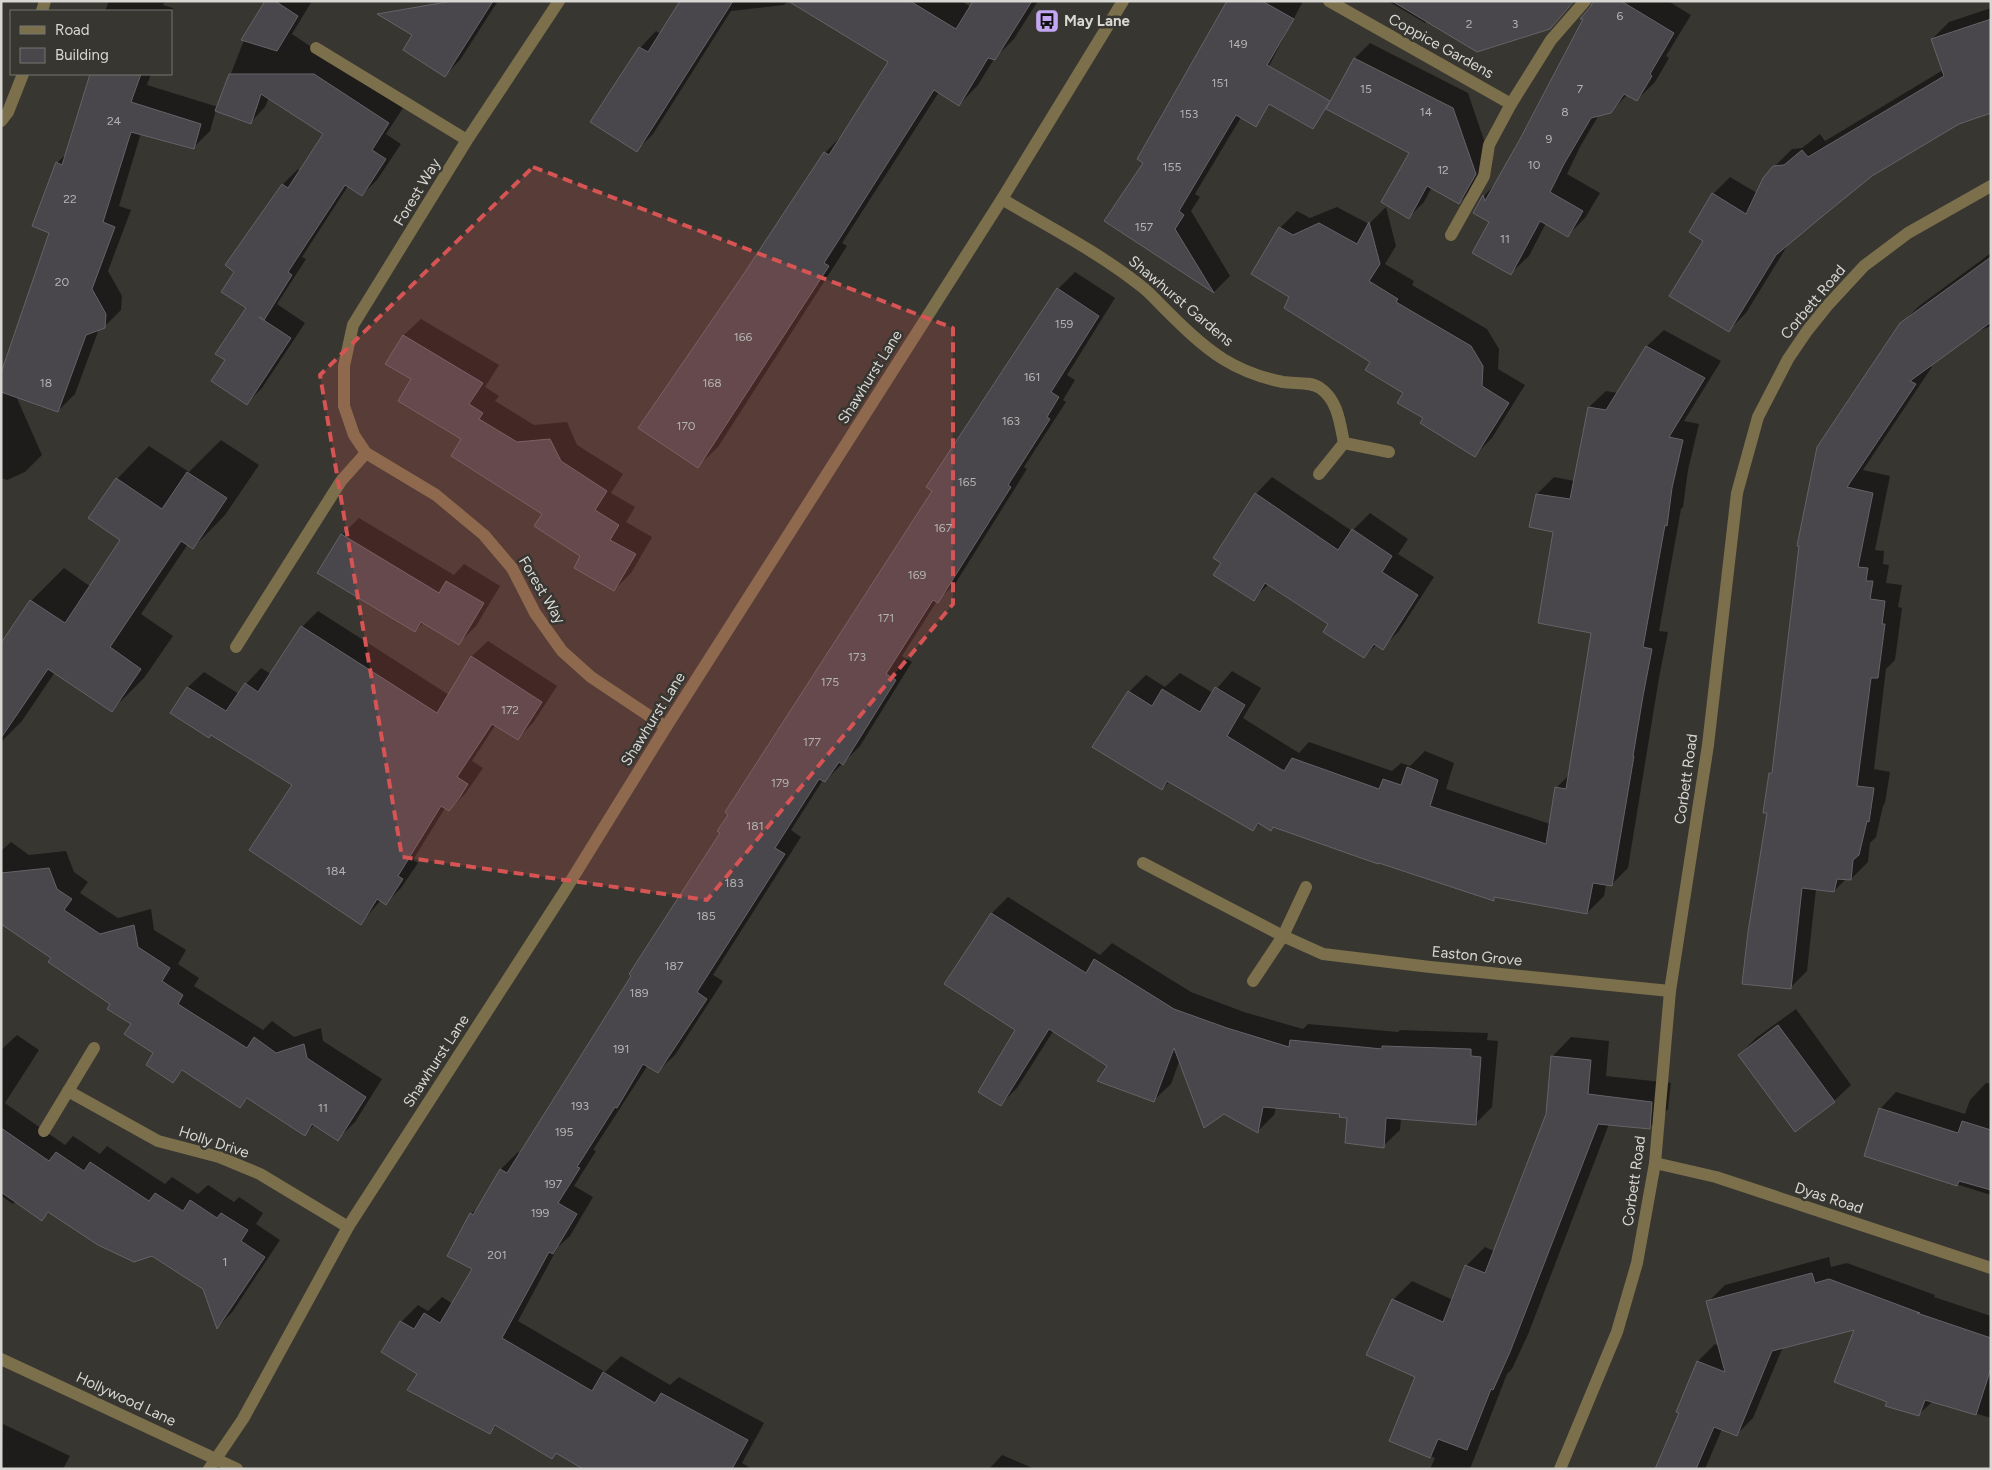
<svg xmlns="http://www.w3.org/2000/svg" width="1992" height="1470" font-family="Figtree,sans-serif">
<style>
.shadow{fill:#0007}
.building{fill:#49474c;stroke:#656368}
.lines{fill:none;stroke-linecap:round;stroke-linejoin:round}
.minor{stroke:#7c6f4b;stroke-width:12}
.marked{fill:#d65453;fill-opacity:0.2;stroke:#d65453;stroke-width:4;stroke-dasharray:10 6;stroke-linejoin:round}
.labels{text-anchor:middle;stroke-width:5;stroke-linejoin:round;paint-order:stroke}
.number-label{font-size:12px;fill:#b4b3b2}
.poi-label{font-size:15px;font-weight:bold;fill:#d8d7d4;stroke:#373631;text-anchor:start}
.street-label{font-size:15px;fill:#d8d7d4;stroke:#373631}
</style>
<rect width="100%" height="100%" fill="#373631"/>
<g class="shadow">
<polygon points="109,1 165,1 163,5 173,8 171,13 171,11 105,11"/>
<polygon points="266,1 312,1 292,34 403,108 386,134 401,144 377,180 362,195 348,186 302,257 306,259 277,304 305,323 262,388 247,403 226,360 247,308 236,272 226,265 283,184 298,169 301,171 325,134 269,97 265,107 250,123 216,110 210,131 193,148 141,133 119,206 131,210 108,271 122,296 121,310 104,327 99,329 75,394 58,411 16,396 42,455 25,472 7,480 1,478 1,388 51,232 57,163 67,153 91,75 88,74 151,74 147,85 218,107 246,35"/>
<polygon points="441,1 455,9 460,1 498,1 460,60 445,75 427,16"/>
<polygon points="682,1 788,1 784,5 731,11 653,134 637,150 592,121 640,48 656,31 661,34"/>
<polygon points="790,1 961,1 971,7 975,1 1038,1 1014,39 994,59 978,85 959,105 939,92 842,243 847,246 718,447 698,466 742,278 825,153 844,133 890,62"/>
<polygon points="1228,1 1303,1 1249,104 1195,194 1200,197 1191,211 1230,276 1214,292 1105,221 1145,163"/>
<polygon points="1388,1 1575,1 1549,28 1427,21 1425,23"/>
<polygon points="1593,1 1668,1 1691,15 1666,56 1669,58 1655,82 1637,100 1628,94 1610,112 1599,115 1581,145 1567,174 1600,193 1585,218 1567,236 1546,223 1529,256 1511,273 1491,222 1474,212 1484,196 1496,183 1593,6"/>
<polygon points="1991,8 1991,112 1958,123 1872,175 1789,243 1746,313 1729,330 1704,240 1690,231 1713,194 1730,177 1757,193 1774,167 1792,149 1802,148 1820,134 1825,141 1943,70 1932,39 1949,22"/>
<polygon points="1370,43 1468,93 1490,158 1474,188 1459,203 1432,187 1424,202 1409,217 1411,152 1328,109 1355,58"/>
<polygon points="1337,207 1369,224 1386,207 1396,246 1385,264 1414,281 1412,285 1487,329 1499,349 1498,369 1525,385 1492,438 1475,455 1425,418 1405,392 1371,361 1291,297 1253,274 1280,228 1297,211 1310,218"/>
<polygon points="1991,253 1991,326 1973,333 1929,365 1932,367 1863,470 1890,476 1875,550 1884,551 1883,564 1889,565 1886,583 1902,585 1898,607 1902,608 1895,660 1886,669 1874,769 1890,772 1885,803 1883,806 1876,837 1870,843 1868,862 1851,879 1846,879 1834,891 1816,889 1807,971 1790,988 1768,812 1770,773 1773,770 1795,597 1901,324 1919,306"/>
<polygon points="1075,272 1115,298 1067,375 1075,380 1063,400 1066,402 1024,467 1027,469 955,584 937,601 902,656 912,662 860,746 825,781 823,780 791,830 801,837 713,975 723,981 675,1055 658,1071 648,1065 593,1150 596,1151 574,1186 593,1197 570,1236 558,1247 518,1321 605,1372 621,1356 670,1385 679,1377 764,1423 742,1463 752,1469 585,1469 557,1452 552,1458 497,1425 490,1432 418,1373 401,1322 418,1305 428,1311 442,1297 453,1304 473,1269 471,1214 480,1205 501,1169 518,1152 521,1154 1058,289"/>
<polygon points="421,319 499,365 485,387 499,396 495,401 534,425 567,422 577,445 623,474 611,493 635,507 626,522 652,537 631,573 614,590 544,513 463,439 413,379 387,363 404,335"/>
<polygon points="1664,330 1721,361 1684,421 1699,424 1688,470 1683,507 1681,509 1659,631 1668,632 1659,678 1628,868 1611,885 1606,884 1604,896 1587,913 1496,896 1493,900 1274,826 1260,823 1253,830 1170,781 1162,789 1129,692 1146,675 1165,687 1180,673 1213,693 1232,671 1261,688 1243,718 1299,753 1309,742 1392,771 1401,763 1410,766 1425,751 1454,763 1446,789 1550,824 1556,788 1570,774 1592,632 1555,531 1537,494 1554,477 1575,481 1589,407 1606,391 1618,393 1647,346"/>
<polygon points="221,440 259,465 225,515 193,548 188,544 141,614 173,636 144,678 112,710 55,672 22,721 1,742 1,645 31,601 64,568 91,587 122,540 117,479 149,446 189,472"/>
<polygon points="1272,477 1352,531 1370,513 1408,539 1398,554 1434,577 1399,631 1382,648 1377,644 1364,657 1329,624 1269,584 1253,599 1256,494"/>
<polygon points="359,518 454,575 464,564 500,586 476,626 459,643 424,622 415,631 342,535"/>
<polygon points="318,611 449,695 472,656 488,641 557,686 533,723 517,739 496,724 472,761 483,768 465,794 449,810 445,808 413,860 418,863 401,888 386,903 381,900 361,923 294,785 211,734 172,712 188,687 204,672 239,694 246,684 261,668 271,674 302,627"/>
<polygon points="11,842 29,855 66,851 74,872 88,882 80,893 118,918 151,909 154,930 186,950 178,964 199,978 194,986 263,1030 272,1021 294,1037 321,1028 323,1041 382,1079 355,1122 338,1139 315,1124 305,1134 249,1098 240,1106 184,1070 173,1081 155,1053 133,1023 112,1003 52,958 1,923 1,851"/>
<polygon points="1008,897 1100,955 1112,943 1191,992 1244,1012 1303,1029 1308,1024 1398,1032 1400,1030 1488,1033 1487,1040 1498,1041 1492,1107 1475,1124 1401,1118 1400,1130 1383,1146 1341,1113 1276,1107 1274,1115 1258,1131 1180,1059 1171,1084 1154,1100 1109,1066 1054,1030 1017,1088 1001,1104 1017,1029 992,913"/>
<polygon points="1796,1009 1851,1085 1834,1101 1739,1055 1756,1038"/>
<polygon points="17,1035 39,1050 5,1103 65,1145 73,1136 100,1154 107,1146 165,1184 172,1177 198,1194 208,1185 234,1202 239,1197 263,1213 256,1224 280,1240 233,1311 218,1327 204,1288 152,1255 50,1212 42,1219 16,1201 13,1204 1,1196 1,1050"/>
<polygon points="1571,1037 1609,1041 1606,1076 1671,1083 1668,1109 1649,1128 1609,1124 1529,1332 1512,1369 1507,1374 1470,1469 1430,1469 1435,1458 1391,1441 1416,1376 1393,1300 1412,1281 1453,1300 1466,1266 1485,1247 1494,1251 1547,1114 1553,1056"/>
<polygon points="1986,1083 1991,1084 1991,1195 1865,1156 1880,1109 1896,1092 1965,1114 1970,1100"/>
<polygon points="1829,1257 1831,1267 1847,1263 1935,1295 1934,1297 1991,1316 1991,1418 1933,1401 1918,1415 1888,1401 1856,1328 1783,1347 1753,1418 1736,1435 1722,1429 1705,1469 1656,1469 1680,1412 1678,1411 1698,1361 1715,1344 1719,1346 1708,1302 1725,1285"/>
<polygon points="3,1424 70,1456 63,1469 1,1469"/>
<polygon points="1002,1455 1035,1469 989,1469"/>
</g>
<g class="building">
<polygon points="265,1 275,1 298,16 277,51 241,40"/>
<polygon points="452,1 493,1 445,77 403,50 412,35 377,14"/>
<polygon points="680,1 733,1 637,152 590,122 639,47 648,52"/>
<polygon points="788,1 910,1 956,29 973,1 1032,1 995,60 988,58 959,106 934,90 824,263 829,266 698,468 638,428 741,278 824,152 829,155 888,62"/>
<polygon points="1227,1 1262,1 1294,19 1267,65 1330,101 1313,129 1269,104 1256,127 1236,115 1179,211 1184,215 1175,229 1214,293 1104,221 1143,163 1137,159"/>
<polygon points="1392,1 1574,1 1550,29 1477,52"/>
<polygon points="1593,1 1621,1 1674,33 1650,74 1652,76 1637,101 1624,94 1611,113 1591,118 1564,164 1550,192 1583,211 1568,237 1540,221 1511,275 1472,253 1489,222 1473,213 1483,195 1485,201 1520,139 1583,19 1580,19 1591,6"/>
<polygon points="1991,19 1991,113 1959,124 1872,176 1824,215 1776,255 1729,332 1669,296 1703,241 1689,232 1712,193 1746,214 1763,178 1773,166 1784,165 1802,150 1808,157 1944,76 1931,39"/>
<polygon points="1354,58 1453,108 1476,174 1459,204 1427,186 1409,219 1381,202 1409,153 1326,109"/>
<polygon points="90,74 141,74 131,102 201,124 194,149 131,132 103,222 115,227 92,289 106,314 105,328 86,335 58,412 1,392 1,373 49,233 32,226 56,162 62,165"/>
<polygon points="229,74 314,74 389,123 372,150 386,159 362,196 345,185 288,272 292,275 264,320 259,317 291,338 247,405 211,381 225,360 215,354 246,308 221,292 234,272 225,265 282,184 288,188 323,134 261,94 251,124 215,111"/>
<polygon points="1369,222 1380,264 1369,281 1398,299 1396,302 1471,346 1483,366 1482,386 1509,403 1475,457 1420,423 1423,418 1397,403 1403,393 1365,370 1370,362 1284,308 1289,297 1251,274 1279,227 1293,235 1319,223 1357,244"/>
<polygon points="1991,257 1991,322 1910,381 1916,384 1847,487 1873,493 1858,567 1868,568 1866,581 1873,581 1870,599 1885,601 1882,624 1885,624 1878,678 1871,678 1857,786 1874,788 1869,822 1867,821 1859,855 1853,860 1851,880 1837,879 1834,892 1802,888 1791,989 1742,984 1748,932 1767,813 1763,813 1769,773 1772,773 1793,597 1799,546 1797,546 1817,447 1900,323"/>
<polygon points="1057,288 1099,316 1051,392 1059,397 1047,417 1050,419 1008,485 1011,487 938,603 933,600 886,674 896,680 843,765 839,762 825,782 819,779 775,848 785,854 697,992 707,999 658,1073 643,1064 617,1108 615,1107 577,1167 580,1168 558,1203 577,1214 553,1254 549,1252 502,1338 592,1391 603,1372 655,1403 661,1393 748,1440 732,1469 583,1469 556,1453 552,1459 495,1425 490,1434 407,1390 417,1374 381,1352 400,1321 414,1329 424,1313 440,1323 472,1269 447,1256 470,1213 473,1215 500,1169 507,1173 631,976 629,974 720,833 717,831 728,815 725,812 932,491 926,487"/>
<polygon points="403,335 483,383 469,404 483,413 479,419 517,442 550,439 561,461 607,491 595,510 619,525 610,540 636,554 614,591 574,568 580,556 534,526 542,514 451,456 461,439 398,401 411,379 385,364"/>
<polygon points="1646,346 1705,378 1669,437 1683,440 1672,488 1667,526 1665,525 1643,647 1652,649 1643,696 1633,756 1634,756 1612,886 1593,883 1587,914 1494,897 1494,901 1379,863 1378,864 1273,827 1271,831 1258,823 1253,831 1167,781 1162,790 1092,747 1128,691 1152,706 1162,689 1200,712 1215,687 1245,705 1227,736 1284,771 1292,758 1379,789 1383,779 1401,785 1407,767 1438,780 1430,806 1546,844 1555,787 1566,789 1591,633 1538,623 1553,532 1529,527 1536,494 1570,499 1588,407 1606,410"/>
<polygon points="187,472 227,498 193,549 181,541 110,647 141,669 112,712 48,669 1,738 1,643 30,600 65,623 120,540 88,518 116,478 162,509"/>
<polygon points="1255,493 1338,550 1352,529 1392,556 1382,572 1418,595 1383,650 1374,644 1364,658 1323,632 1328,624 1265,583 1254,601 1213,575 1221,563 1213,558"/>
<polygon points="341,534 439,593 446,581 484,603 459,645 421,622 415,632 317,573"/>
<polygon points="301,626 437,713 471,656 542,702 518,740 492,724 457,777 468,784 460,797 449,811 441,806 398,876 403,879 386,905 377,899 361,925 249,850 292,785 211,735 209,738 170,713 187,687 226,711 245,683 258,692"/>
<polygon points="49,868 57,889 72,899 64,910 100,934 134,925 138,947 170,968 162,981 183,995 178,1004 247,1048 254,1037 276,1053 304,1044 307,1058 366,1097 338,1141 312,1124 305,1136 247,1098 240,1108 182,1070 173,1083 146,1065 153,1053 124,1034 131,1024 107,1009 110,1004 48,962 51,958 1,924 1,873"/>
<polygon points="991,913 1086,973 1094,959 1174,1009 1227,1028 1289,1047 1290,1040 1382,1049 1382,1046 1471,1049 1471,1056 1481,1057 1476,1125 1386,1118 1384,1148 1345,1143 1347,1118 1339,1117 1340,1114 1263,1107 1258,1133 1224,1114 1204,1128 1174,1048 1154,1102 1097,1081 1107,1066 1049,1029 1001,1106 978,1092 1015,1030 944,984"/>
<polygon points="1778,1025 1835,1102 1795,1132 1738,1055"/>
<polygon points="1551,1056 1591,1060 1588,1094 1652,1102 1650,1129 1598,1124 1510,1352 1493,1390 1491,1389 1467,1450 1438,1439 1430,1458 1389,1441 1415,1377 1366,1355 1392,1299 1443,1322 1465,1265 1485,1273 1546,1114"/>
<polygon points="1879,1108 1958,1133 1962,1121 1991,1130 1991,1190 1959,1181 1957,1186 1864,1156"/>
<polygon points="1,1128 49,1161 56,1152 84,1171 90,1162 149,1201 155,1193 183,1211 190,1200 217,1218 221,1213 248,1230 241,1241 265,1257 217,1329 203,1289 152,1256 134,1262 98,1245 48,1212 42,1221 1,1192"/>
<polygon points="1812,1273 1815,1283 1829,1279 1920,1313 1917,1313 1991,1338 1991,1368 1976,1415 1925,1400 1919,1416 1885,1406 1887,1402 1834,1382 1854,1330 1772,1351 1737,1436 1714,1427 1696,1469 1655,1469 1679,1413 1676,1412 1697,1361 1725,1372 1706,1301"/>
</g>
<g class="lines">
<g class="minor">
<polyline points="559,1 467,140 353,325 344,366 344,406 354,435 366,453 436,495 484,535 512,568 535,613 562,651 591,677 666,727"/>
<polyline points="1329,1 1511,104"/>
<polyline points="42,11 45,1"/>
<polyline points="316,48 467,140"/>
<polyline points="1,121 8,112 23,74"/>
<path d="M 1002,199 C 1049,227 1098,252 1141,286 C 1149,292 1156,300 1163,307 C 1181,325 1201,345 1223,359 C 1241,370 1262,378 1283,382 C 1295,384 1310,381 1320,388 C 1338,400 1340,424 1344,443"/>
<polyline points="1451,235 1484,176 1489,145 1511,104 1551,40 1585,1"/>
<polyline points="1319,474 1344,443 1389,452"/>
<polyline points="236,647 341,481 366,453"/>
<polyline points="1143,863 1283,936 1323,954 1430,967 1670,991"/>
<polyline points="1253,981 1283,936 1306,887"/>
<polyline points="68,1091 158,1141 219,1157 260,1174 348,1227"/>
<polyline points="44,1131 94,1048"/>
<polyline points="1655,1163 1716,1177 1991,1268"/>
<polyline points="1,1359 237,1469"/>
<polyline points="209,1469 243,1419 348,1227 564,892 666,727 1002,199 1123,1"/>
<polyline points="1560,1469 1617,1332 1637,1263 1655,1163 1670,991 1708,745 1737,493 1758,417 1788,359 1807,331 1827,306 1864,266 1908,233 1991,186"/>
</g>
</g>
<path class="marked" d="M 533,167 L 953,328 L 953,604 L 707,900 L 402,857 L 320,375 Z"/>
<defs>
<symbol id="bus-square" viewBox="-11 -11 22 22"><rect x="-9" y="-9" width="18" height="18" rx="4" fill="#c3a7f2" stroke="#373631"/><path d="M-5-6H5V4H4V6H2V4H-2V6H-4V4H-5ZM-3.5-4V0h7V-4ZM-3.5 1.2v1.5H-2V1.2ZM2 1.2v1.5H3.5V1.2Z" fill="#111"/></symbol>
</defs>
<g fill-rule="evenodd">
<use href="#bus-square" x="1033" y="7" width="28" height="28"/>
</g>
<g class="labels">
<g class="number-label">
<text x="1620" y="20">6</text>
<text x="1469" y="28">2</text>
<text x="1515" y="28">3</text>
<text x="1238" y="48">149</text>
<text x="1220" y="87">151</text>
<text x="1366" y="93">15</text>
<text x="1580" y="93">7</text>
<text x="1426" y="116">14</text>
<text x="1565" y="116">8</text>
<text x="1189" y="118">153</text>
<text x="114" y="125">24</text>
<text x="1549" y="143">9</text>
<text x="1534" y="169">10</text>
<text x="1172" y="171">155</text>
<text x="1443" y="174">12</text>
<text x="70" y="203">22</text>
<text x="1144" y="231">157</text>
<text x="1505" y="243">11</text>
<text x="62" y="286">20</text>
<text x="1064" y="328">159</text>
<text x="743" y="341">166</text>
<text x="1032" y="381">161</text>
<text x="46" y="387">18</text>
<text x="712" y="387">168</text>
<text x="1011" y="425">163</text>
<text x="686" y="430">170</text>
<text x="967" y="486">165</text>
<text x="943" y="532">167</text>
<text x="917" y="579">169</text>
<text x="886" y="622">171</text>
<text x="857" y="661">173</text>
<text x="830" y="686">175</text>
<text x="510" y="714">172</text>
<text x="812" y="746">177</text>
<text x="780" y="787">179</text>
<text x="755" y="830">181</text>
<text x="336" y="875">184</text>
<text x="734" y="887">183</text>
<text x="706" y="920">185</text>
<text x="674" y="970">187</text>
<text x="639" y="997">189</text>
<text x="621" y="1053">191</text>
<text x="580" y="1110">193</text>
<text x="323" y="1112">11</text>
<text x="564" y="1136">195</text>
<text x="553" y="1188">197</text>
<text x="540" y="1217">199</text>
<text x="497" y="1259">201</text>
<text x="225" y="1266">1</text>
</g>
<g class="poi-label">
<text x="1064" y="26">May Lane</text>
</g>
<g class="street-label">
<text transform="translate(1441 46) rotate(29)" y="5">Coppice Gardens</text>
<text transform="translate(417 192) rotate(-59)" y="5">Forest Way</text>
<text transform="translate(1181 301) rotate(40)" y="5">Shawhurst Gardens</text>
<text transform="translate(1813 302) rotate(-50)" y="5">Corbett Road</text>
<text transform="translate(870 377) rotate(-58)" y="5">Shawhurst Lane</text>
<text transform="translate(542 590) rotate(59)" y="5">Forest Way</text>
<text transform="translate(653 719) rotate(-58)" y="5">Shawhurst Lane</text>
<text transform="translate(1686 779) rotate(-82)" y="5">Corbett Road</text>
<text transform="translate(1477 956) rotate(6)" y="5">Easton Grove</text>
<text transform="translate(436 1061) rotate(-57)" y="5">Shawhurst Lane</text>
<text transform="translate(214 1142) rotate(18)" y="5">Holly Drive</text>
<text transform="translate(1634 1181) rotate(-82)" y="5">Corbett Road</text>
<text transform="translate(1829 1198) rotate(18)" y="5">Dyas Road</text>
<text transform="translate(126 1399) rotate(25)" y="5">Hollywood Lane</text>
</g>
</g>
<rect width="1992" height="1470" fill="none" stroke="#d8d7d4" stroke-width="5"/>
<rect x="10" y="10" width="162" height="65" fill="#373631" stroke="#777672"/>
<rect x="20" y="26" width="25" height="8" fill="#7c6f4b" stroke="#777672"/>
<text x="55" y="35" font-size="15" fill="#d8d7d4">Road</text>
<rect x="20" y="48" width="25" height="15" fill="#49474c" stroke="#777672"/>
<text x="55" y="60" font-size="15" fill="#d8d7d4">Building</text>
</svg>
